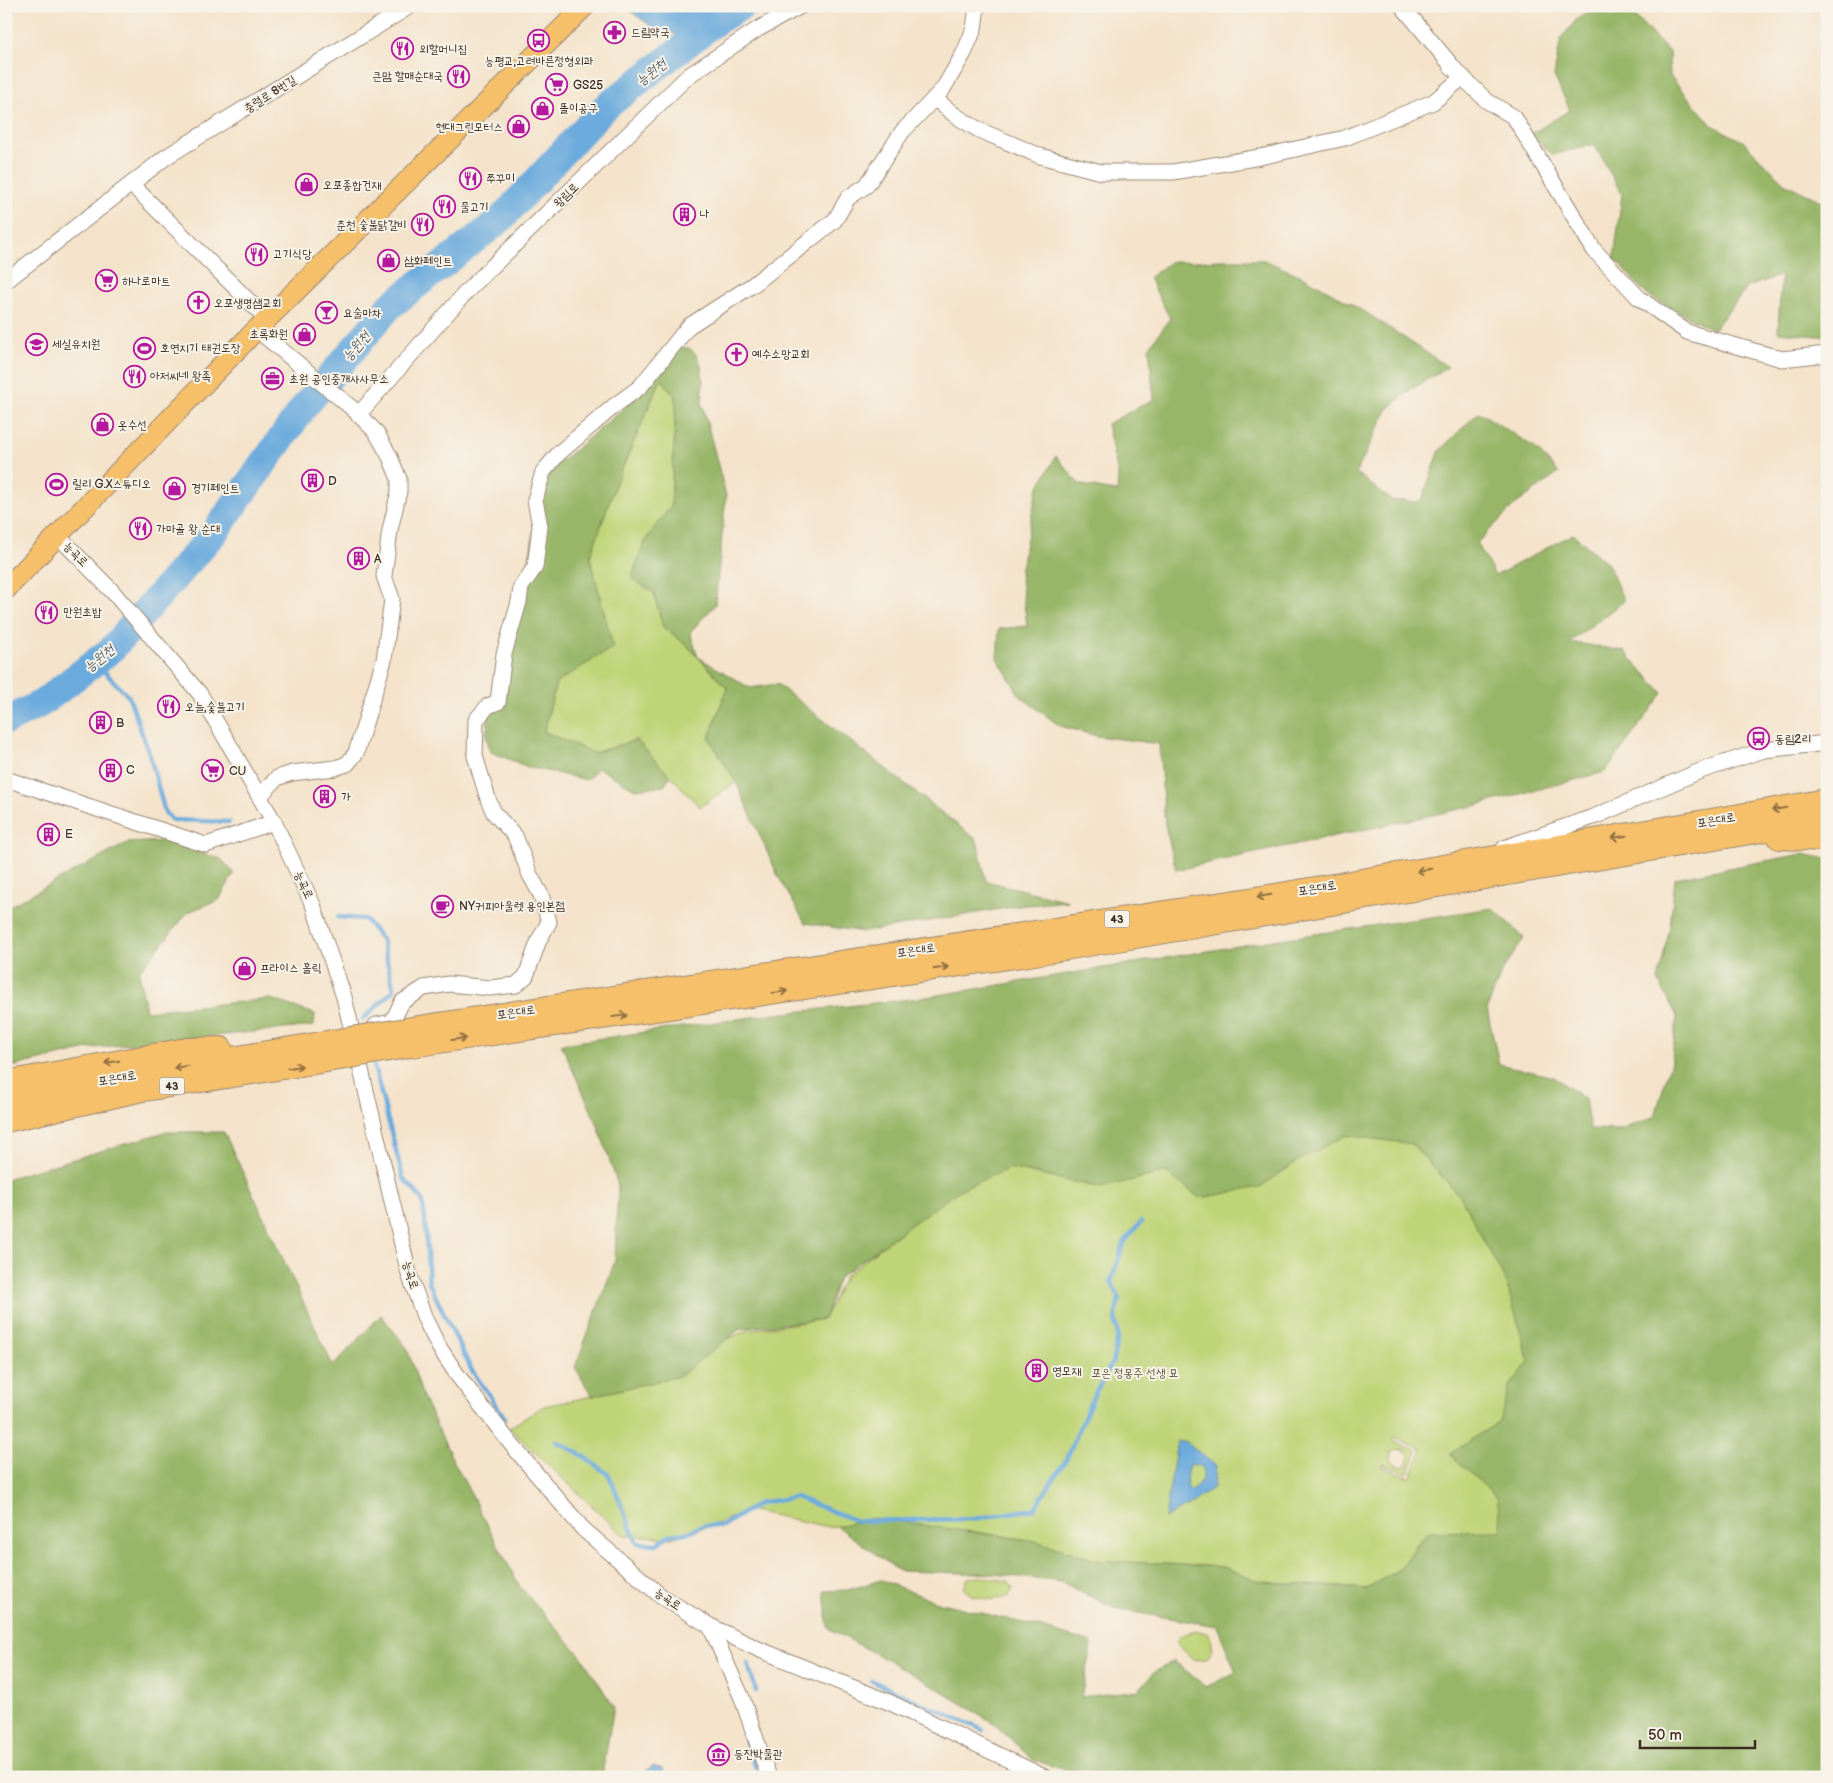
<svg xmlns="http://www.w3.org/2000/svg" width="1833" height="1783" font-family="'Balsamiq Sans','Poor Story',sans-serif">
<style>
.green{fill:#bfd477;stroke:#7d7f4a;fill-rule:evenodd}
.forest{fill:#97b668;stroke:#697043}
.water{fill:#6aaadd;stroke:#526a7e;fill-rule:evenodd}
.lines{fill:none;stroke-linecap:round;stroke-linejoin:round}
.stream{stroke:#6aaadd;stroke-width:4.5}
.river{stroke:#6aaadd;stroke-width:28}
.minor-casing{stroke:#988674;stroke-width:17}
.major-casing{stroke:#988674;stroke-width:22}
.highway-casing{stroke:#988674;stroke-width:24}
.minor{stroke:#fff;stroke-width:15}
.major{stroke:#f6c06b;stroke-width:20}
.highway{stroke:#f6c06b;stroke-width:22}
.highway-bridge-casing{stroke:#988674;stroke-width:24;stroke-linecap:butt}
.highway-bridge{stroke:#f6c06b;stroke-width:22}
.oneway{stroke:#8f6e41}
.labels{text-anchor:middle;stroke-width:4;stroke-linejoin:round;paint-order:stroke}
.shield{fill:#f7f3e8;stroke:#73665b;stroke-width:1}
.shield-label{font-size:11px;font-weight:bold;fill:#3b2a1e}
.poi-label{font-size:12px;fill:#3b2a1e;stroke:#f7f3e8;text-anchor:start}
.street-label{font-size:12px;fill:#3b2a1e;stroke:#f7f3e8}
.park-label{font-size:12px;fill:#5c5434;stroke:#f7f3e8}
.water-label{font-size:14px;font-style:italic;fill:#4b5761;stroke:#f7f3e8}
</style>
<rect width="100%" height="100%" fill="#f7f3e8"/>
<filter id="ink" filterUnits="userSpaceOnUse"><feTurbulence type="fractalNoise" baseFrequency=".02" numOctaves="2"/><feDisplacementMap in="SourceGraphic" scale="10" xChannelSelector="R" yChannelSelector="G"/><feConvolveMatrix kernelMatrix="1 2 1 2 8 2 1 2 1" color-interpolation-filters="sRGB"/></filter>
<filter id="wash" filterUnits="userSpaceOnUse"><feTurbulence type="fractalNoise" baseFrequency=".0096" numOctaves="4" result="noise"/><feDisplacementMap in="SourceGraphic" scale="20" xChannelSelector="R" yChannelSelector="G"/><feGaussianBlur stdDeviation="1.12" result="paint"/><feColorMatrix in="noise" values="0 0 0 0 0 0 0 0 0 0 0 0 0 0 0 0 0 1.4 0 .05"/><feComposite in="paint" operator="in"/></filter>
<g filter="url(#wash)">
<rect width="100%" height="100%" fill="#f4e3ca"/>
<g class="green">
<polygon points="661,379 676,397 671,507 646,539 654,593 663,627 683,641 727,688 709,738 736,782 700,807 636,740 594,753 544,732 556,683 613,647 590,557 617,480"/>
<path d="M 1347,1132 L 1412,1144 L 1460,1195 L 1510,1277 L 1529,1362 L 1504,1418 L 1451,1454 L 1503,1488 L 1510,1531 L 1422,1538 L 1401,1568 L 1367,1589 L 1262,1582 L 1223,1567 L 1101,1562 L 1036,1541 L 976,1532 L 875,1523 L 829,1527 L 748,1510 L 717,1524 L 672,1538 L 623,1535 L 509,1428 L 544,1406 L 598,1395 L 746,1331 L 824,1319 L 845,1276 L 957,1186 L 1010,1168 L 1049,1177 L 1102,1185 ZM 1394,1438 L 1422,1449 L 1410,1478 L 1381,1466 L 1382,1464 L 1408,1474 L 1417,1451 L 1393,1441 ZM 1397,1449 L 1405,1450 L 1409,1455 L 1407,1464 L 1401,1467 L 1395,1465 L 1391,1460 L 1392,1452 Z"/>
<path d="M 980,1577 L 1008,1581 L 1013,1589 L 1008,1597 C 994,1601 974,1600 964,1589 L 968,1578 Z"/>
<path d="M 1196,1630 L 1209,1634 C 1214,1645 1213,1651 1205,1659 L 1194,1660 L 1176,1643 L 1180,1636 Z"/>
</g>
<g class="forest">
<polygon points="1598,6 1637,6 1633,14 1669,52 1670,76 1712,125 1744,142 1784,183 1827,204 1827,337 1778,332 1781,275 1748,287 1713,330 1646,294 1614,258 1622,194 1594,144 1553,155 1531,134 1570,110 1554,76 1561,38 1577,19"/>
<polygon points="1223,260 1264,260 1306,278 1370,315 1448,367 1410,390 1387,410 1356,473 1391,500 1421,502 1440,450 1479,412 1534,447 1559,473 1516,504 1477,543 1495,576 1573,534 1608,564 1624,601 1570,642 1624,651 1663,693 1605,772 1474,806 1176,870 1165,825 1159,744 1097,736 1060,726 1020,696 997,658 999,629 1027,626 1020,572 1037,490 1056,456 1079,484 1117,492 1118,474 1107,424 1154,399 1149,348 1170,318 1149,278 1170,262"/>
<path d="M 677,347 L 689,348 L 696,354 L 701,365 L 703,381 L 702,403 L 726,496 L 715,605 L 690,632 L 698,657 L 750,688 L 777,684 L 977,840 L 986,881 L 1068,901 L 1018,906 L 864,932 L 805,923 L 778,876 L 736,782 L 709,738 L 727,688 C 707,666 688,644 663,627 L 654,593 L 631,578 L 646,539 L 671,506 L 676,397 L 661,379 L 617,480 L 590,557 L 613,647 L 556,683 L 544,732 L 594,753 L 636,740 L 670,776 L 664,786 L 635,789 L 598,768 L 587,780 L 528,767 L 491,752 L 486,737 L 489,711 L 521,609 L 539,500 L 546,488 L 549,472 L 644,391 Z"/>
<polygon points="163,841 221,859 234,873 219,900 188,912 139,972 146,1011 271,999 315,1014 314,1026 92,1048 6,1068 6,908 127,843"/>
<polygon points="1803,854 1827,859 1827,1777 1089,1777 1033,1760 992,1722 922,1679 828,1628 824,1591 848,1590 881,1580 937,1602 1035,1626 1092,1643 1081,1697 1139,1690 1154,1672 1174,1661 1206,1687 1236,1672 1217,1626 1115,1609 1061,1582 994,1574 899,1571 837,1526 873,1518 1036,1541 1095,1560 1223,1567 1262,1582 1367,1589 1401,1568 1427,1532 1502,1531 1497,1497 1450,1454 1500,1421 1509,1387 1529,1362 1506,1282 1460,1196 1412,1144 1346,1135 1301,1159 1260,1187 1200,1198 1165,1172 1101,1188 1010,1168 959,1190 839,1277 824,1319 740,1329 680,1376 592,1396 575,1367 615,1261 618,1185 598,1126 561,1044 767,1015 920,998 1281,939 1493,908 1524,938 1501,973 1487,1009 1499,1064 1554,1077 1585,1099 1590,1129 1621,1130 1655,1116 1672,1058 1677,1016 1658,980 1670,927 1675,878"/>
<polygon points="165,1132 224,1132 333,1366 381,1315 407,1348 423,1397 452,1458 520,1587 581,1656 614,1707 603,1769 604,1777 6,1777 6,1179"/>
</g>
<g class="water">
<polygon points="623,6 767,6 694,38 657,30"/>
<path d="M 1177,1441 L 1185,1441 L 1216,1466 L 1214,1487 L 1188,1506 L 1165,1518 ZM 1191,1464 L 1203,1467 C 1204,1478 1201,1486 1190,1491 C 1185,1483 1185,1471 1191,1464 Z"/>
<polygon points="653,1766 663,1769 665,1777 645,1777 647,1770"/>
</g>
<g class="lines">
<g class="stream">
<polyline points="95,662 129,697 150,756 165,813 172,820 229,822"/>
<polyline points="338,917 365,919 382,940 394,990 363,1019"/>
<polyline points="374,1066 403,1178 422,1199 425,1219 429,1283 471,1369 505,1418"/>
<polyline points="556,1441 585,1457 609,1475 637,1543 657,1544 669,1535 686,1533 704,1525 722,1526 760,1503 796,1497 857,1521 973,1519 1034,1509 1066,1460 1093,1397 1112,1363 1118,1336 1115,1318 1119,1298 1111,1281 1125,1241 1141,1222"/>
<polyline points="748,1663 756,1691"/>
<polyline points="872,1681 983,1730"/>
<polyline points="743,1734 756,1768"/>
</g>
<polyline class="river" points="6,721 42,703 112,649 214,533 304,407 390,306 500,220 603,109 718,20 742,6"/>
</g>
</g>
<g filter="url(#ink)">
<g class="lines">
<defs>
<g id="minor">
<polyline points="1402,6 1452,66"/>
<polyline points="1450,65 1487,101 1514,117 1594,250 1639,298 1687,332 1782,359 1827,354"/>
<polyline points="934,98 956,116 979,130 1040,156 1101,172 1173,172 1260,157 1345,138 1433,102 1463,77"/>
<polyline points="131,184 267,319"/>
<polyline points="6,281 166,157 410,6"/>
<polyline points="256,329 353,409 376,432 390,457 399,479 399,491 390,530 384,576 392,599 384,660 356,753 347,764 335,768 292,773 277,778 260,796"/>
<polyline points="358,415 467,291 688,76 758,29 801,6"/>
<polyline points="57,535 112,591 200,694 274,822 313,905 344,997 409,1274 425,1319 439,1347 458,1376 511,1444 583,1529 662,1597 710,1626 758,1649 891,1703 1044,1777"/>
<polyline points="6,779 206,845 274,822"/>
<polyline points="1504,848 1596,816 1700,771 1764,750 1827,743"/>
<polyline points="376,1025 392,1022 402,1002 424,988 449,984 490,988 516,985 526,976 539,940 549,922 541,895 530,875 515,836 494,813 488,799 475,756 476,720 488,706 498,702 504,654 519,602 521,587 535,567 540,526 535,500 543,472 559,453 614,406 640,387 689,326 754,284 835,220 848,198 867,185 902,132 943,89 964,53 974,29 977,6"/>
<polyline points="710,1626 742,1698 769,1777"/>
</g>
<polyline id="major" points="6,589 248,338 585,6"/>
<g id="highway">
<polyline points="1779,838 1827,840"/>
<polyline points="406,1029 1269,896 1827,800"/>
<polyline points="411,1046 1029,955 1827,820"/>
<polyline points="6,1082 186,1049 221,1048"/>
<polyline points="6,1100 47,1090 332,1041"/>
<polyline points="6,1121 138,1091 339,1059"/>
</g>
</defs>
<use href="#minor" class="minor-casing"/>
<use href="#major" class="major-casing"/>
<use href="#highway" class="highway-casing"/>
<use href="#minor" class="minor"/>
<use href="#major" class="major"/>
<use href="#highway" class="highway"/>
<defs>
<g id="highway-bridge">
<polyline points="332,1041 406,1029"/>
<polyline points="339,1059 411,1046"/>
</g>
</defs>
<use href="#highway-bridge" class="highway-bridge-casing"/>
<use href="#highway-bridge" class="highway-bridge"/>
</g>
<defs><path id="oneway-shaft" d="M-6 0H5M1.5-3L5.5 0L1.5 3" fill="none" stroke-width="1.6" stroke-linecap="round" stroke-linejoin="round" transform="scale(1.25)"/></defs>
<g class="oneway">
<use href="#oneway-shaft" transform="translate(1779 809) rotate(170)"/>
<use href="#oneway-shaft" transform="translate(1619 837) rotate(170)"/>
<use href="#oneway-shaft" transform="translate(1424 870) rotate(170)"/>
<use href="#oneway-shaft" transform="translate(1264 896) rotate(171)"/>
<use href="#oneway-shaft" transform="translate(941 968) rotate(-9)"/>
<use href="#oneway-shaft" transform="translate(780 992) rotate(-9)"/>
<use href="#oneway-shaft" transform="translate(620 1016) rotate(-8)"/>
<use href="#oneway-shaft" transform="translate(459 1039) rotate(-8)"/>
<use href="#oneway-shaft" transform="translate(112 1062) rotate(170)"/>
<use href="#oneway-shaft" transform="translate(181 1067) rotate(170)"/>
<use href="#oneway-shaft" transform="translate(295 1067) rotate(-10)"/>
</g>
</g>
<defs>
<symbol id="pharmacy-ring" viewBox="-11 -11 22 22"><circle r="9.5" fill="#f7f3e8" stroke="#b5179e" stroke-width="1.5"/><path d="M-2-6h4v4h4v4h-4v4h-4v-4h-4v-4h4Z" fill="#b5179e"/></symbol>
<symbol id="bus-ring" viewBox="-11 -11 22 22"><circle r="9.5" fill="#f7f3e8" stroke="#b5179e" stroke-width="1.5"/><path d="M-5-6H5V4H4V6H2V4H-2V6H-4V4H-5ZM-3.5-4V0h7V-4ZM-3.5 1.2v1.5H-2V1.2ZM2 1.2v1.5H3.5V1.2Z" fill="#b5179e"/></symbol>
<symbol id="restaurant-ring" viewBox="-11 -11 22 22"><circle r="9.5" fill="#f7f3e8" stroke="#b5179e" stroke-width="1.5"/><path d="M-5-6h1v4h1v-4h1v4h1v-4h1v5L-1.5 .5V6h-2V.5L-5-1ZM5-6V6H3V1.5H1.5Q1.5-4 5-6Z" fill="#b5179e"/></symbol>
<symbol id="supermarket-ring" viewBox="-11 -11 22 22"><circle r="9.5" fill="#f7f3e8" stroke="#b5179e" stroke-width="1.5"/><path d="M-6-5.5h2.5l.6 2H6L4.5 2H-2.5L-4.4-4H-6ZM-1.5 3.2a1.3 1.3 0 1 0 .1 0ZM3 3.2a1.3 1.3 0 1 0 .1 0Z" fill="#b5179e"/></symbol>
<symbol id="shop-ring" viewBox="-11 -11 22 22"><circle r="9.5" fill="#f7f3e8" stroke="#b5179e" stroke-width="1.5"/><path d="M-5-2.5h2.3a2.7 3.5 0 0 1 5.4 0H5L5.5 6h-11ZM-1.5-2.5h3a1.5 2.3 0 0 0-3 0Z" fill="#b5179e"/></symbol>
<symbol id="building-ring" viewBox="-11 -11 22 22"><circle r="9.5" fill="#f7f3e8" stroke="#b5179e" stroke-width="1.5"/><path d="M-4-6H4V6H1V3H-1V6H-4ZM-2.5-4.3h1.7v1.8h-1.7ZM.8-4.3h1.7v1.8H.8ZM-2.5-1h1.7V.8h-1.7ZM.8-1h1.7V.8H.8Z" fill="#b5179e"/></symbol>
<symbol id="church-ring" viewBox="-11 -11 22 22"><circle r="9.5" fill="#f7f3e8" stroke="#b5179e" stroke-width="1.5"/><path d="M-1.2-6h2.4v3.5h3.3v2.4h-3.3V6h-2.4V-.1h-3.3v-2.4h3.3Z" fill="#b5179e"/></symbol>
<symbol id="bar-ring" viewBox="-11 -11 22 22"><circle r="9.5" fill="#f7f3e8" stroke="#b5179e" stroke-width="1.5"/><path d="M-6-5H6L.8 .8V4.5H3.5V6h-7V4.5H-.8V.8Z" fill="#b5179e"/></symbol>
<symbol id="school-ring" viewBox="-11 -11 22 22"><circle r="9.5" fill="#f7f3e8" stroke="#b5179e" stroke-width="1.5"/><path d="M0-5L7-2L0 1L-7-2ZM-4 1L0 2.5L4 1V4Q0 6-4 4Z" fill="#b5179e"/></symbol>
<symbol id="stadium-ring" viewBox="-11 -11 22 22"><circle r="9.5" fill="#f7f3e8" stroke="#b5179e" stroke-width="1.5"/><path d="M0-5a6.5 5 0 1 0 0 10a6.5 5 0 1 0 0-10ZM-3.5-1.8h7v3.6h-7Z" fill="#b5179e"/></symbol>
<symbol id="office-ring" viewBox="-11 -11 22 22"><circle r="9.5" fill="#f7f3e8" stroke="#b5179e" stroke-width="1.5"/><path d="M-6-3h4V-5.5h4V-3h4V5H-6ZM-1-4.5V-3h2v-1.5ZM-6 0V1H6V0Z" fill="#b5179e"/></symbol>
<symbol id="cafe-ring" viewBox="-11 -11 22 22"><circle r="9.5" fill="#f7f3e8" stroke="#b5179e" stroke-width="1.5"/><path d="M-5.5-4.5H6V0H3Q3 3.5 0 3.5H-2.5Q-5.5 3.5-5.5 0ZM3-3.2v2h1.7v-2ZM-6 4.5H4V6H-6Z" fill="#b5179e"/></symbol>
<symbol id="museum-ring" viewBox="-11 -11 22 22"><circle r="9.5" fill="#f7f3e8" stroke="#b5179e" stroke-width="1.5"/><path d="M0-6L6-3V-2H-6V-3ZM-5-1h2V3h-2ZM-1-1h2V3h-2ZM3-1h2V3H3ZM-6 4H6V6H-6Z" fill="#b5179e"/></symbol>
</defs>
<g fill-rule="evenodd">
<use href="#pharmacy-ring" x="602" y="20" width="25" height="25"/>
<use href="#bus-ring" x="526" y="28" width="25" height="25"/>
<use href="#restaurant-ring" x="390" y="36" width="25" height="25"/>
<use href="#restaurant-ring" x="446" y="64" width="25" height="25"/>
<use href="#supermarket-ring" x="544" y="72" width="25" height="25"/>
<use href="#shop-ring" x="530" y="96" width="25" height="25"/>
<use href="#shop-ring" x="506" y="114" width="25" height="25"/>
<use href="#restaurant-ring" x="458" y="166" width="25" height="25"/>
<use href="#shop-ring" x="294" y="172" width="25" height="25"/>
<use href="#restaurant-ring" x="432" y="194" width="25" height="25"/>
<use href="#building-ring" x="672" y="202" width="25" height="25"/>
<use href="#restaurant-ring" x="410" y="212" width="25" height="25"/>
<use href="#restaurant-ring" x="244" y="242" width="25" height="25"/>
<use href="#shop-ring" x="376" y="248" width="25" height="25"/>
<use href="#supermarket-ring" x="94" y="268" width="25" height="25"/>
<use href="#church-ring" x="186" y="290" width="25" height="25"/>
<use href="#bar-ring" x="314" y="300" width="25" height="25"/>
<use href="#shop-ring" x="292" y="322" width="25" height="25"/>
<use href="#school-ring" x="24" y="332" width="25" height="25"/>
<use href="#stadium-ring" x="132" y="336" width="25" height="25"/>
<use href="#church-ring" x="724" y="342" width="25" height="25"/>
<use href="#restaurant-ring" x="122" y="364" width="25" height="25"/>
<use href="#office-ring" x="260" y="366" width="25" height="25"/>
<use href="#shop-ring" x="90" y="412" width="25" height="25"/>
<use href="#building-ring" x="300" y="468" width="25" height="25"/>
<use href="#stadium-ring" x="44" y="472" width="25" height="25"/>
<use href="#shop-ring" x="162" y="476" width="25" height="25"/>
<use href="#restaurant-ring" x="128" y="516" width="25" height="25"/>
<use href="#building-ring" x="346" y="546" width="25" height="25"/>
<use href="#restaurant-ring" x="34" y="600" width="25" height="25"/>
<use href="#restaurant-ring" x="156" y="694" width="25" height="25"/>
<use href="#building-ring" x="88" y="710" width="25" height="25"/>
<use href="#bus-ring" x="1746" y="726" width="25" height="25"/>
<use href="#building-ring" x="98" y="758" width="25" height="25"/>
<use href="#supermarket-ring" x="200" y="758" width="25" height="25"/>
<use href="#building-ring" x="312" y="784" width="25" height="25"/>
<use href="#building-ring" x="36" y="822" width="25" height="25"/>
<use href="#cafe-ring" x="430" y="894" width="25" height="25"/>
<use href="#shop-ring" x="232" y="956" width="25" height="25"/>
<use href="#building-ring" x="1024" y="1358" width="25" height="25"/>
<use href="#museum-ring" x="706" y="1742" width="25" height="25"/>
</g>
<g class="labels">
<g class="shield">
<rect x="1104.5" y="910.5" width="25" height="17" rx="4"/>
<rect x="159.5" y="1077.5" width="25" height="17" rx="4"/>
</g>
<g class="shield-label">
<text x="1117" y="923">43</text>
<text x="172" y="1090">43</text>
</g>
<g class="poi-label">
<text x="631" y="36">드림약국</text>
<text x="419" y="53">외할머니집</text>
<text x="539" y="65" text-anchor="middle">능평교,고려바른정형외과</text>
<text x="443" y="80" text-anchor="end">큰맘 할매순대국</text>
<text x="573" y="89">GS25</text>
<text x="559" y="112">똘이공구</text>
<text x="503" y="131" text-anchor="end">현대그린모터스</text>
<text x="486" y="182">쭈꾸미</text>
<text x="323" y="189">오포종합건재</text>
<text x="460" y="211">물고기</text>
<text x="700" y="218">나</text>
<text x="407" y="229" text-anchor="end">춘천 숯불닭갈비</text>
<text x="273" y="258">고기식당</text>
<text x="404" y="265">삼화페인트</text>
<text x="122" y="285">하나로마트</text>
<text x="214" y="307">오포생명샘교회</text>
<text x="343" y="317">요술마차</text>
<text x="288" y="338" text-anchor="end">초록화원</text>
<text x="52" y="348">세실유치원</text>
<text x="160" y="352">호연지기 태권도장</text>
<text x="752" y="358">예수소망교회</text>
<text x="150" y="380">아저씨네 왕족</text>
<text x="289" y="383">초원 공인중개사사무소</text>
<text x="118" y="429">옷수선</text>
<text x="328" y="485">D</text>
<text x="72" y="488">릴리 G.X스튜디오</text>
<text x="191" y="492">경기페인트</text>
<text x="156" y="533">가마골 왕 순대</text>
<text x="374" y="563">A</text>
<text x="63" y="616">만원초밥</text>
<text x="185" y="711">오늘,숯불고기</text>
<text x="116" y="727">B</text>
<text x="1775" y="743">동림2리</text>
<text x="126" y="774">C</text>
<text x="229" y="775">CU</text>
<text x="341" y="801">가</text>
<text x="65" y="838">E</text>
<text x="459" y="910">NY커피아울렛 용인본점</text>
<text x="260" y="972">프라이스 홀릭</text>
<text x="1052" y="1375">영모재</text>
<text x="734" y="1758">등잔박물관</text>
</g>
<g class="street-label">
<text transform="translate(270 94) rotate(-32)" y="4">충렬로 8번길</text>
<text transform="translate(566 195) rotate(-44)" y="4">왕림로</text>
<text transform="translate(76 554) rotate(45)" y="4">능곡로</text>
<text transform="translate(1716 820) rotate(-10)" y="4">포은대로</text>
<text transform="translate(304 885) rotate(65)" y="4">능곡로</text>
<text transform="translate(1317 888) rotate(-10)" y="4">포은대로</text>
<text transform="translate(916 950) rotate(-9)" y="4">포은대로</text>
<text transform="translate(516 1012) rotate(-9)" y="4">포은대로</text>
<text transform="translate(117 1078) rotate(-10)" y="4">포은대로</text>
<text transform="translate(411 1275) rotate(73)" y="4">능곡로</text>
<text transform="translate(668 1599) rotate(34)" y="4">능곡로</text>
</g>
<g class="park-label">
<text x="1135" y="1377">포은 정몽주 선생 묘</text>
</g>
<g class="water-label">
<text transform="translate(651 72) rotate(-38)" y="5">능원천</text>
<text transform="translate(356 346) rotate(-49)" y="5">능원천</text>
<text transform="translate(99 658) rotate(-39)" y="5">능원천</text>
</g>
</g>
<rect width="1833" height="1783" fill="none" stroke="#f7f3e8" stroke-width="25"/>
<path d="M1640 1740v8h115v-8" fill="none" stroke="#3b2a1e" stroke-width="2.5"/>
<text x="1648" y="1740" font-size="15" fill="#3b2a1e" stroke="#f7f3e8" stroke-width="4" paint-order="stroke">50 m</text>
</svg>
